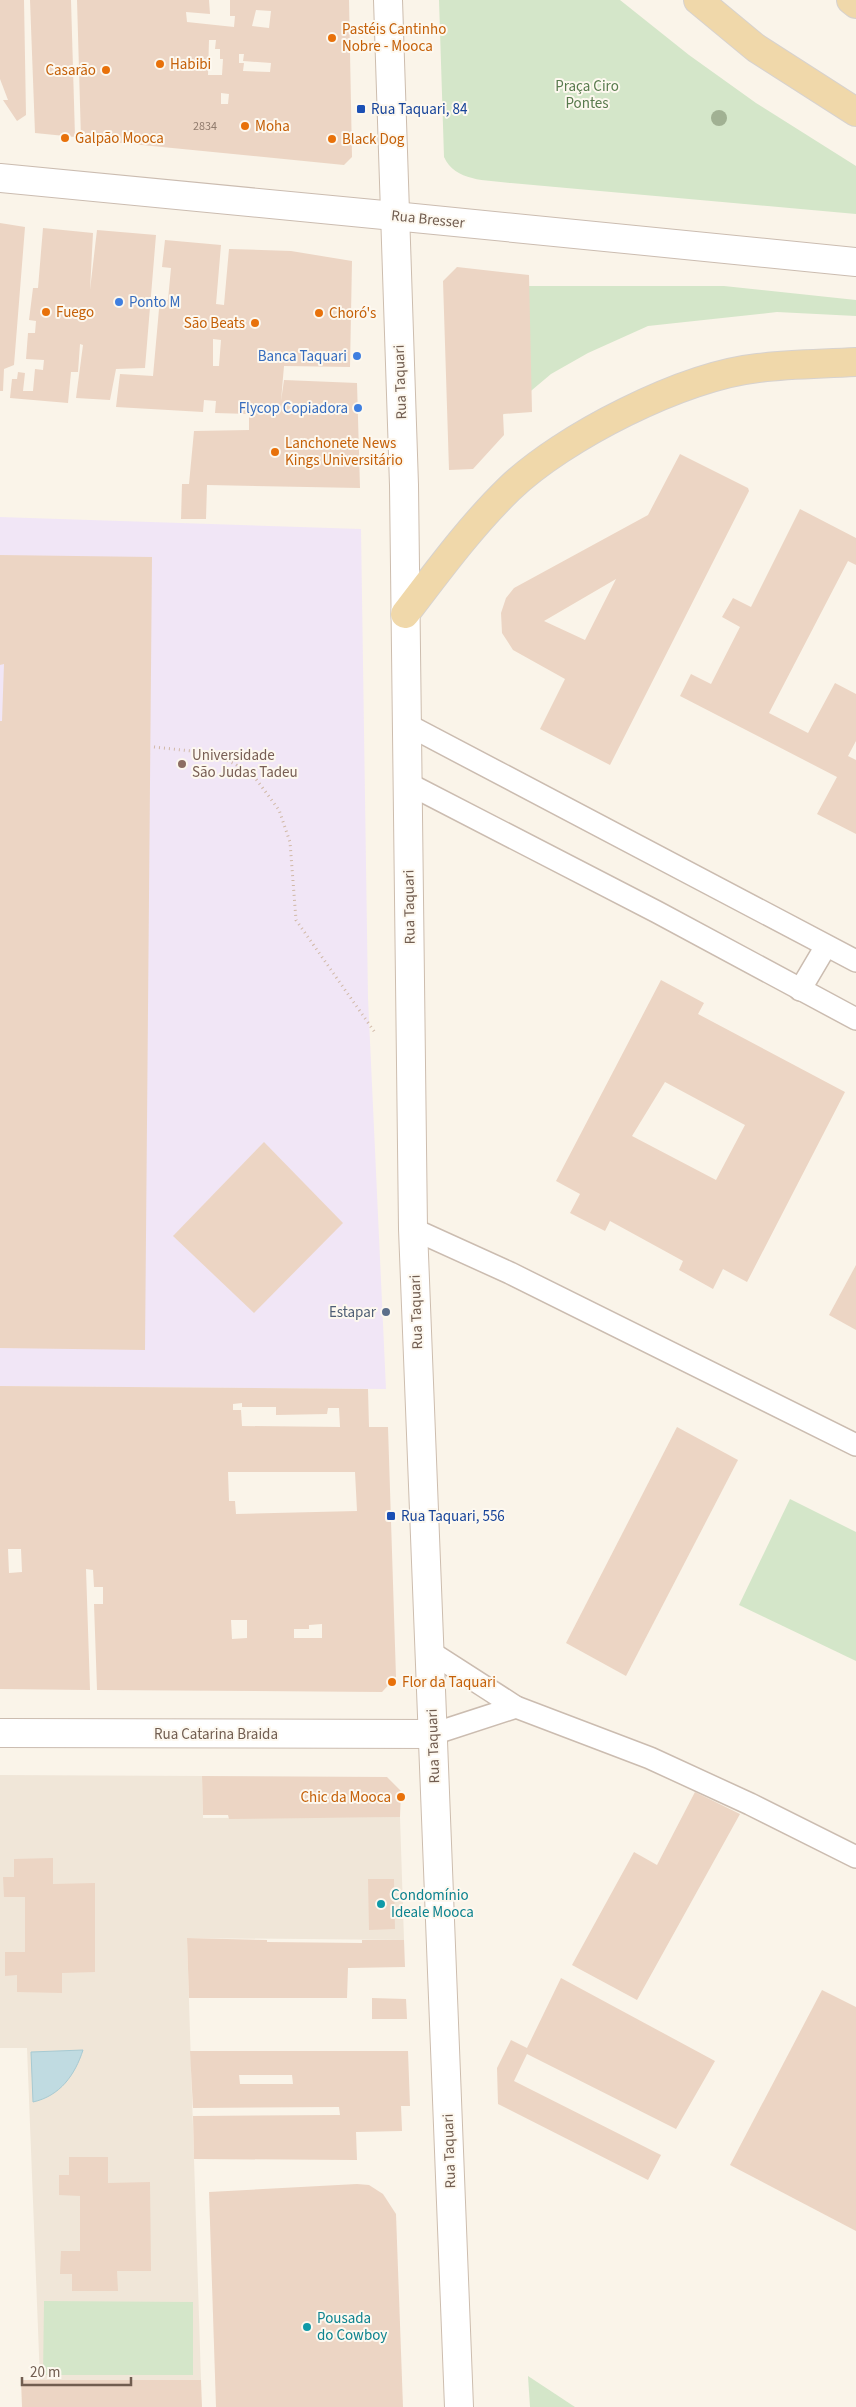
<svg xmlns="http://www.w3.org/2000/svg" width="856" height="2407" font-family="'Source Sans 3',sans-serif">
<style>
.residential{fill:#f0e6d8}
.education{fill:#f1e6f6}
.green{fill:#d4e6c9}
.water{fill:#c0dbe1;stroke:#a7cad2}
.building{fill:#ecd5c4;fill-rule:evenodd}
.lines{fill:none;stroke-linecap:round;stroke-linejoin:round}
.service-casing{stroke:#cbbcb0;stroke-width:24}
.minor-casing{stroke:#cbbcb0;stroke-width:30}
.tertiary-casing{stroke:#cbbcb0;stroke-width:30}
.secondary-casing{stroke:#cdbdae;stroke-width:30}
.primary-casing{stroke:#d7d2ce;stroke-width:30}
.path{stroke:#d1b9a7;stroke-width:3;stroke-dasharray:1 4;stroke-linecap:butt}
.service{stroke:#fff;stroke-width:21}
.minor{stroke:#fff;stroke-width:28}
.tertiary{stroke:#fff;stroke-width:28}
.secondary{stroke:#fff;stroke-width:28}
.primary{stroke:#f0d8aa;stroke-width:28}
.tree{fill:#a1b193}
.food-dot{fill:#e8710a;stroke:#fdf8ef;stroke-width:2}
.transit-dot{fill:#1a4fb4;stroke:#fdf8ef;stroke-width:2}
.shop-dot{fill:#3f7fe0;stroke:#fdf8ef;stroke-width:2}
.education-dot{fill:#8d6e63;stroke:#fdf8ef;stroke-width:2}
.service-dot{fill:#5c6f8a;stroke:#fdf8ef;stroke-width:2}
.culture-dot{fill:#0f9aa8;stroke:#fdf8ef;stroke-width:2}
.labels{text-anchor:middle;stroke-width:4;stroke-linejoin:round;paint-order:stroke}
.number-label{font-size:12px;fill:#907b6d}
.food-label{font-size:15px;fill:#c56008;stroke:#fdf8ef;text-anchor:start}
.park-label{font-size:15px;fill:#587a4d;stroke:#fdf8ef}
.transit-label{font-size:15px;fill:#164399;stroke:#fdf8ef;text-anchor:start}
.street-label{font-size:15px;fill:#715d50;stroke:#fdf8ef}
.shop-label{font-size:15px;fill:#366cbe;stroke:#fdf8ef;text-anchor:end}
.education-label{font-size:15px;fill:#785e54;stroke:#fdf8ef;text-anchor:start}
.service-label{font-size:15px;fill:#4e5e75;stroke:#fdf8ef;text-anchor:end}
.culture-label{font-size:15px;fill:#0d838f;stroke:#fdf8ef;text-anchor:start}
</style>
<rect width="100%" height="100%" fill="#faf4e9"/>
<polygon class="residential" points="0,1775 202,1776 203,1818 400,1817 404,1940 187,1938 201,2380 40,2380 27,2048 0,2048"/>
<polygon class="education" points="0,517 361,529 368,998 386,1389 0,1386"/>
<g class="green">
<path d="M 439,0 L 620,0 L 689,55 L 756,103 L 856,166 L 856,214 L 511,183 C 487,180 455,182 444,157 Z"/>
<polygon points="450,286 724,286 856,300 856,316 777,312 648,326 588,353 551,374 454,456"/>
<polygon points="790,1499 856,1532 856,1661 739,1605"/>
<polygon points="44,2301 193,2302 193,2375 43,2375"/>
<polygon points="528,2376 575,2407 530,2407"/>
</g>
<path class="water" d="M 83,2050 C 75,2075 60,2096 33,2102 L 31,2052 Z"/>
<g class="building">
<polygon points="0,0 24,0 26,115 17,121 3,100 8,100 0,79"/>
<polygon points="30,0 71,0 75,137 35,133"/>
<path d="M 77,0 L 209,0 L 210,14 L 186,12 L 187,22 L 234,27 L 235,16 L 230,16 L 230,0 L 349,0 L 352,157 L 344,165 L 81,139 ZM 256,10 L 271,11 L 269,28 L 252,26 ZM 209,40 L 216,40 L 215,49 L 220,49 L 220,59 L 223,59 L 222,75 L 208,75 ZM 239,54 L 244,54 L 243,61 L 271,63 L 270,72 L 243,71 L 244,63 L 239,63 ZM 221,93 L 229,94 L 228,104 L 221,104 ZM 268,121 L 282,122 L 282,131 L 268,131 Z"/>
<polygon points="0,223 25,227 14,365 4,369 3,391 0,391"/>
<polygon points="43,228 93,233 90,290 97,230 156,235 145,368 116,369 110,400 76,398 83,345 80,344 78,372 71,372 68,403 10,398 12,379 17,379 18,372 25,373 23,391 33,391 35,369 43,370 44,360 26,359 28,333 35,333 36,321 29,320 33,288 38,288"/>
<path d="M 165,240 L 221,245 L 216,304 L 224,305 L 229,249 L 291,251 L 352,261 L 350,367 L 284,366 L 281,401 L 284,380 L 357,383 L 360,488 L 207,485 L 206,519 L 181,519 L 182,484 L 189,484 L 194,431 L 249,430 L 249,414 L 215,413 L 216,401 L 204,400 L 203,412 L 116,407 L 120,374 L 153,376 L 160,298 L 168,300 L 171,268 L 162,267 ZM 213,339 L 221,340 L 219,366 L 213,366 Z"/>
<polygon points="457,267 529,275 532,412 503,414 504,435 473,469 449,470 443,281"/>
<path d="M 680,454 L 748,488 L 749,491 L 610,765 L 540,729 L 565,679 L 513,650 L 502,633 L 501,613 L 506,598 L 514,588 L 648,515 ZM 616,579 L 585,640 L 544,621 Z"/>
<polygon points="800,509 856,538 856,565 848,561 769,713 808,733 835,683 856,694 856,741 848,756 856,760 856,834 817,814 837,777 680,696 691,674 711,684 740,627 722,617 733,598 751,607"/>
<polygon points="0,555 152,557 145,1350 0,1348 0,721 2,721 4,664 0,665"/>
<path d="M 661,980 L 704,1003 L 698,1014 L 845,1092 L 747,1282 L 723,1269 L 713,1289 L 679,1270 L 683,1261 L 610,1221 L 605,1231 L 570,1213 L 580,1194 L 556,1181 ZM 665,1082 L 745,1125 L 716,1180 L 632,1136 Z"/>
<polygon points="264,1142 343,1223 254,1313 173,1236"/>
<polygon points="856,1265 856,1330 829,1315"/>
<path d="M 0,1386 L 368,1389 L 369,1427 L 388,1427 L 396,1677 L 382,1692 L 97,1690 L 94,1604 L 103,1604 L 103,1587 L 94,1587 L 93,1570 L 86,1569 L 90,1690 L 0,1689 ZM 242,1403 L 242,1407 L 276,1407 L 276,1415 L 327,1414 L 328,1408 L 339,1408 L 340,1427 L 242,1426 L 241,1410 L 233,1410 L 233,1404 ZM 228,1472 L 355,1472 L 357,1511 L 236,1514 L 235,1501 L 229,1501 ZM 8,1549 L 21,1549 L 22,1572 L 9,1573 ZM 231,1620 L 247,1620 L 247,1638 L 232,1639 ZM 322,1624 L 322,1638 L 294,1638 L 294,1629 L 309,1629 L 309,1625 Z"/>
<polygon points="677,1427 738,1460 626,1676 566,1643"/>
<polygon points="202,1776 387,1777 401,1791 400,1817 229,1819 228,1815 203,1815"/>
<polygon points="695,1792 740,1814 637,2000 572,1965 634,1852 657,1865"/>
<polygon points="53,1858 53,1884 95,1883 95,1972 62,1973 62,1993 17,1992 17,1975 5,1976 5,1952 25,1952 25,1897 4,1897 3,1877 14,1877 14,1859"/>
<polygon points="368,1879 394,1879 395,1929 369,1930"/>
<polygon points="187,1938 267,1940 267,1942 362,1943 362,1940 404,1940 405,1967 348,1968 347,1998 189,1998"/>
<polygon points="561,1978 715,2061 676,2129 527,2054 514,2081 661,2155 648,2180 498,2104 497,2068 511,2040 527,2048"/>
<polygon points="822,1990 856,2007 856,2231 730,2165"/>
<polygon points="372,1998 406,1999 407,2019 372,2019"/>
<path d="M 190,2051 L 408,2051 L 410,2106 L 401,2106 L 402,2131 L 356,2132 L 357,2160 L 194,2159 L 193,2116 L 340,2115 L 339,2107 L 193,2108 ZM 239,2075 L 292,2075 L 293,2084 L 240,2084 Z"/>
<polygon points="69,2157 108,2157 108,2183 150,2182 151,2271 117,2271 118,2291 72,2291 72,2274 60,2274 61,2251 80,2251 80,2196 59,2195 59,2175 69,2175"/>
<polygon points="357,2184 369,2185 383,2194 396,2214 403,2407 216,2407 209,2192"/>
<polygon points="21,2380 201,2380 202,2407 22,2407"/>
</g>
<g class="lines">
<defs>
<g id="service">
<polyline points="408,725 856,961"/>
<polyline points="407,783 657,912 856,1019"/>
<polyline points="800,990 826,946"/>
<polyline points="413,1229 510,1273 856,1445"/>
<polyline points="429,1651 516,1707 650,1758 750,1804 856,1857"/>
<polyline points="433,1734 516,1707"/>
</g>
<g id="minor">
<polyline points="0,178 394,216"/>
<polyline points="0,1733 433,1734"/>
</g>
<polyline id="tertiary" points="394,216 856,262"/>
<polyline id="secondary" points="388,0 404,485 413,1229 459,2407"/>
<g id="primary">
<polyline points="698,0 756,48 856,112"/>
<polyline points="851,0 856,4"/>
<path d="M 405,614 C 438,571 470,527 509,489 C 563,437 683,376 758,368 C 790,364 823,364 856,362"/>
</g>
</defs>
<use href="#service" class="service-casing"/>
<use href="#minor" class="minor-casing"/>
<use href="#tertiary" class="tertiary-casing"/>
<use href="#secondary" class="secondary-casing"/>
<use href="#primary" class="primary-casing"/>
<polyline class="path" points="154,747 210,753 235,764 256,779 279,810 290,842 296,920 376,1034"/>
<use href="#service" class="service"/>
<use href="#minor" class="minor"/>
<use href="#tertiary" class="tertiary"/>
<use href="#secondary" class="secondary"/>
<use href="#primary" class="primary"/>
</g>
<circle class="tree" cx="719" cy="118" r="8"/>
<g class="food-dot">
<circle cx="332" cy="38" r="5"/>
<circle cx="160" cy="64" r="5"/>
<circle cx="106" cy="70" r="5"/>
<circle cx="245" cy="126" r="5"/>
<circle cx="65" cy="138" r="5"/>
<circle cx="332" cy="139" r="5"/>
<circle cx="46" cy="312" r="5"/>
<circle cx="319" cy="313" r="5"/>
<circle cx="255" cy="323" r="5"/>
<circle cx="275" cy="452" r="5"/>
<circle cx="392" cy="1682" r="5"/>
<circle cx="401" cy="1797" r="5"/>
</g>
<g class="transit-dot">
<rect x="356" y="104" width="10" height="10" rx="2.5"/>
<rect x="386" y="1511" width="10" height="10" rx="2.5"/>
</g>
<g class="shop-dot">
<circle cx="119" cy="302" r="5"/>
<circle cx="357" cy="356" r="5"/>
<circle cx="358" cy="408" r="5"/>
</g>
<circle class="education-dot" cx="182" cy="764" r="5"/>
<circle class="service-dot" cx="386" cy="1312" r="5"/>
<g class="culture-dot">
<circle cx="381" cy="1904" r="5"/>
<circle cx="307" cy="2327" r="5"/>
</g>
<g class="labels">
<g class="number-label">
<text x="205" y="130">2834</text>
</g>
<g class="food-label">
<text x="342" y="34">Pastéis Cantinho<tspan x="342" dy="17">Nobre - Mooca</tspan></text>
<text x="170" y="69">Habibi</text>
<text x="96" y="75" text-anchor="end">Casarão</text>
<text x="255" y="131">Moha</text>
<text x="75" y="143">Galpão Mooca</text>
<text x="342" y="144">Black Dog</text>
<text x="56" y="317">Fuego</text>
<text x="329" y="318">Choró's</text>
<text x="245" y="328" text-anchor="end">São Beats</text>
<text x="285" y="448">Lanchonete News<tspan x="285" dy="17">Kings Universitário</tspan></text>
<text x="402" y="1687">Flor da Taquari</text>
<text x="391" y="1802" text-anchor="end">Chic da Mooca</text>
</g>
<g class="park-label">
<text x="587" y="91">Praça Ciro<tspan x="587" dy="17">Pontes</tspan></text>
</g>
<g class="transit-label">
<text x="371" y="114">Rua Taquari, 84</text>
<text x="401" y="1521">Rua Taquari, 556</text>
</g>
<g class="street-label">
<text transform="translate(428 219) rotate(6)" y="5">Rua Bresser</text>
<text transform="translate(400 382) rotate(-92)" y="5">Rua Taquari</text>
<text transform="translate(409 907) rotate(-91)" y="5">Rua Taquari</text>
<text transform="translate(416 1312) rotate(-92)" y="5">Rua Taquari</text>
<text x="216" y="1739">Rua Catarina Braida</text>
<text transform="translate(433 1746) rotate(-92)" y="5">Rua Taquari</text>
<text transform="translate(449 2151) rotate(-92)" y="5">Rua Taquari</text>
</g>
<g class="shop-label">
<text x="129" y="307" text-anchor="start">Ponto M</text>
<text x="347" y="361">Banca Taquari</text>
<text x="348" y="413">Flycop Copiadora</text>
</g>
<g class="education-label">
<text x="192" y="760">Universidade<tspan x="192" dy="17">São Judas Tadeu</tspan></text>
</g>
<g class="service-label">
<text x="376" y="1317">Estapar</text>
</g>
<g class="culture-label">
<text x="391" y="1900">Condomínio<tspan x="391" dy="17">Ideale Mooca</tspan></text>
<text x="317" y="2323">Pousada<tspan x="317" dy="17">do Cowboy</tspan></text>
</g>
</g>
<path d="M22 2377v8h109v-8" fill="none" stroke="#715d50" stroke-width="2.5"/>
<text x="30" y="2377" font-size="15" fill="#715d50" stroke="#fdf8ef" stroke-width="4" paint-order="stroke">20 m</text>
</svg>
